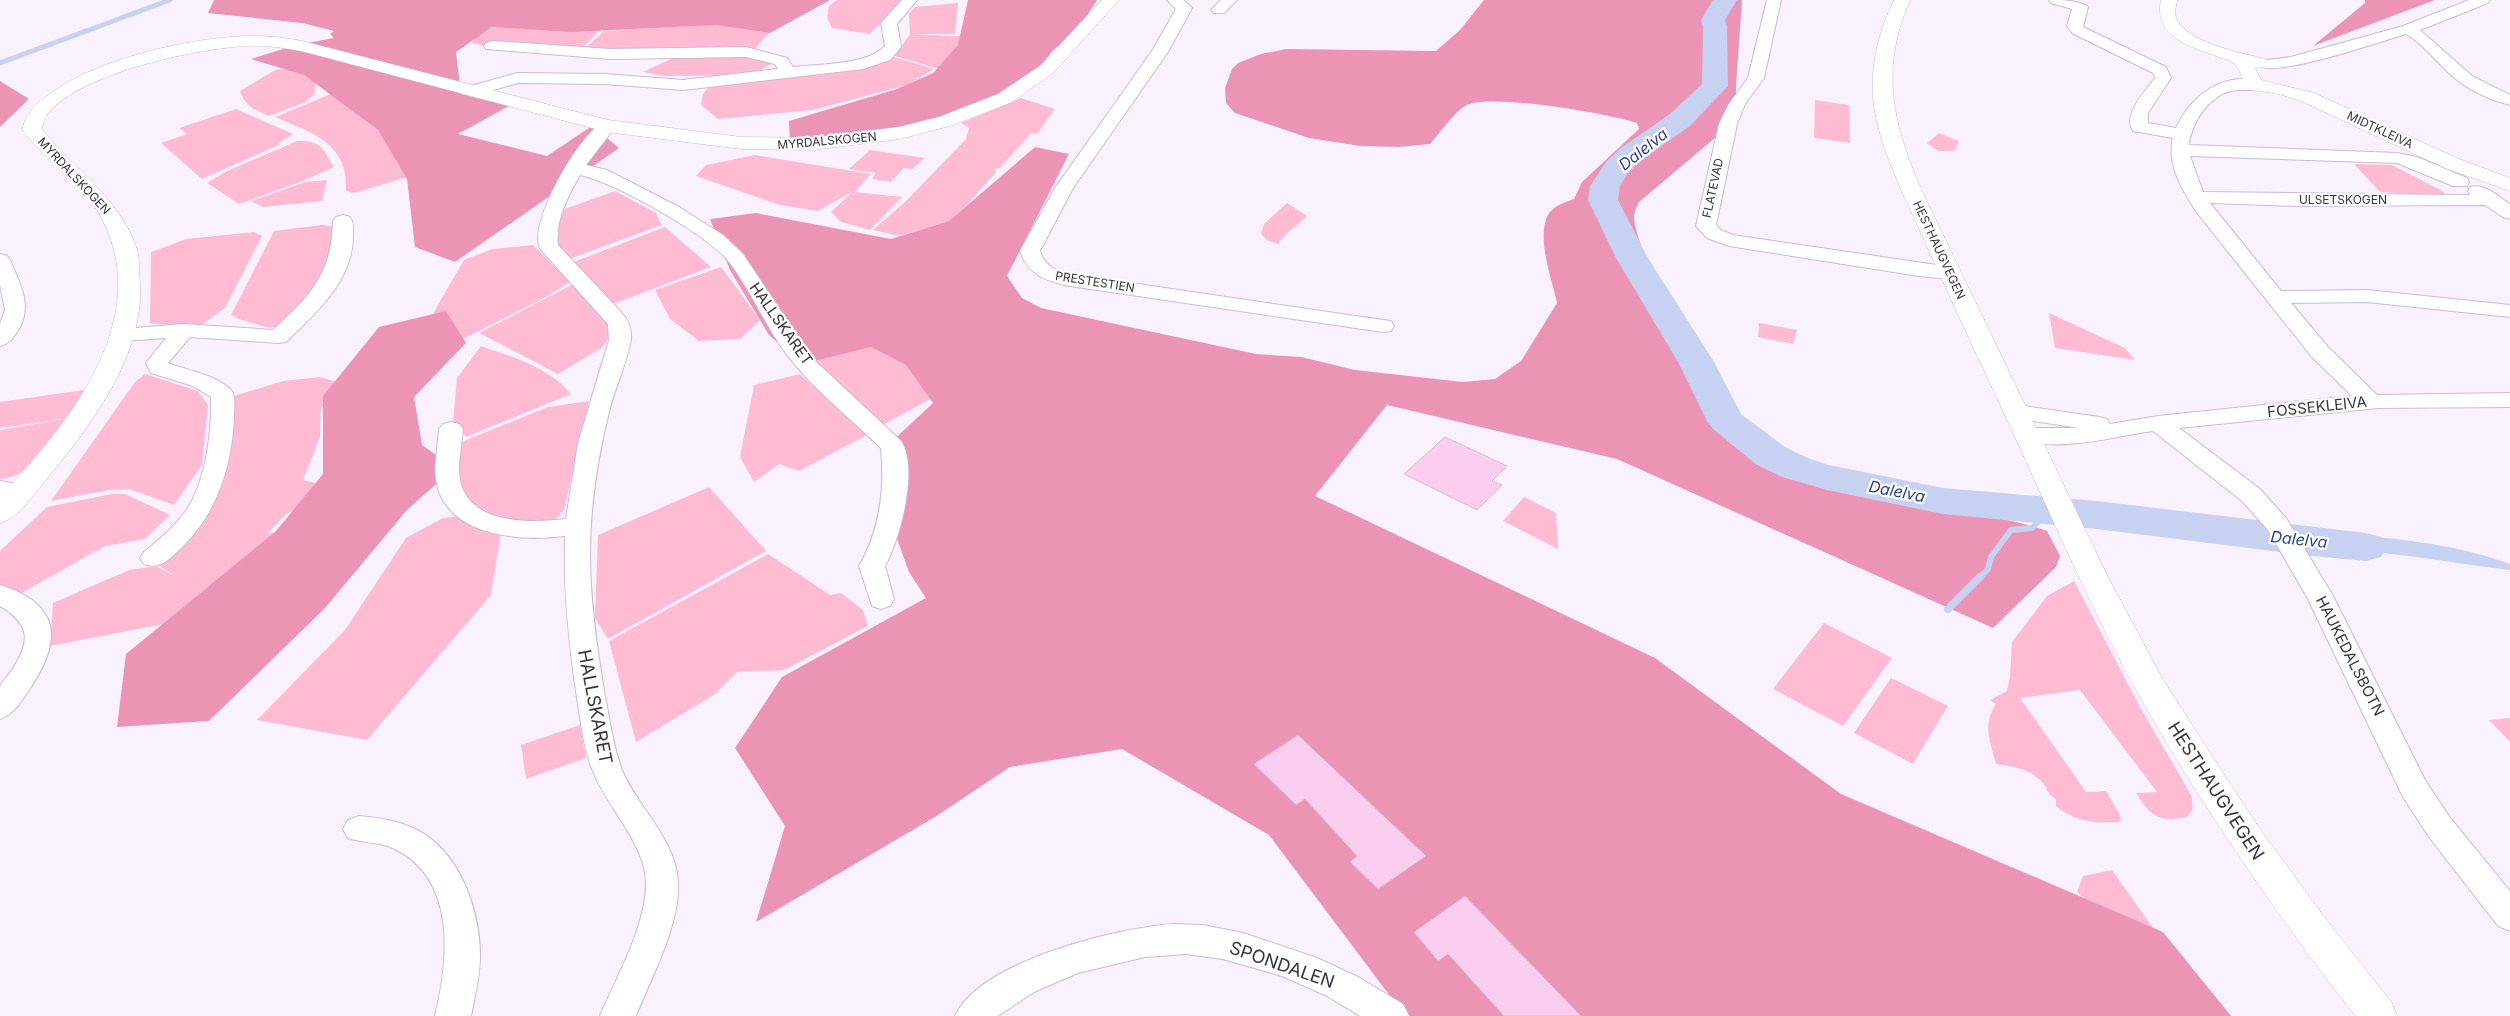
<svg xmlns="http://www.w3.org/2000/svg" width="2510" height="1016" font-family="Inter,sans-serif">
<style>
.green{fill:#febbd2}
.forest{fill:#ec94b5;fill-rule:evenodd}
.water{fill:#c7d2f2}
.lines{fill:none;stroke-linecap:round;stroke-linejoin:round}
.stream-far2{stroke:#c7d2f2;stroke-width:5}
.stream-far1{stroke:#c7d2f2;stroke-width:6}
.stream{stroke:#c7d2f2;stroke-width:8}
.river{fill:#c7d2f2;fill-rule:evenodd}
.building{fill:#facdef;stroke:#d9bbd2}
.street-casing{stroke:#cbb9d6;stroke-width:2}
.secondary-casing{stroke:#cbb9d6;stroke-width:1}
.street{fill:#fff;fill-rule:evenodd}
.secondary{fill:#fff;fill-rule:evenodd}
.labels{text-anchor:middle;stroke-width:4.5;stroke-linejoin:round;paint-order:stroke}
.far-street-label{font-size:12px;fill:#39323d;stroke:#fff}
.street-label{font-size:15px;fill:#39323d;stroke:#fff}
.water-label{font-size:16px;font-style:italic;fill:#2d4096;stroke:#fff}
.near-street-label{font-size:18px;fill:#39323d;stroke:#fff}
</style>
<rect width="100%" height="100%" fill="#f9f2fe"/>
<g class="green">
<polygon points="837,0 905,0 870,34 832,28 827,18 829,6"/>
<polygon points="958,3 955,34 910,34 909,14 915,7"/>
<polygon points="522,18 601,29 580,50 487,47 472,43 473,35"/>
<polygon points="704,25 776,25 753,51 583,50 604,31"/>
<polygon points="910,34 978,37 958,69 935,68 895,56"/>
<polygon points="752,55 775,62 752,75 664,76 643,72 677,56"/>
<polygon points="894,57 934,69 907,85 813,110 718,119 701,105 703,94 710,85 867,65"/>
<path d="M 316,66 L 315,93 L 306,102 L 269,116 C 254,110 245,106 240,91 L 275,70 Z"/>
<path d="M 331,94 L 378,130 L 418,174 L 354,193 L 346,191 C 349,143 312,133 275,117 Z"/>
<polygon points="1021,98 1055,109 1037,134 1031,133 1000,168 996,168 994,171 997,171 966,206 949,221 899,236 873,230 906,201 966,139 969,128 961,123"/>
<polygon points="1815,100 1849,105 1850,143 1814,138"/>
<polygon points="236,109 293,134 279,143 281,144 202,179 161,143 187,134 179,128"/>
<polygon points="1939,133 1959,141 1955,151 1938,151 1927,143"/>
<path d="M 297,141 C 322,141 322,147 334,167 L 303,181 L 239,204 L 207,183 L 227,171 Z"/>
<polygon points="870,150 925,158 912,169 904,168 891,182 872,179 876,173 849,169"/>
<polygon points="755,155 871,174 855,192 902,197 870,230 841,222 831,212 852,192 818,211 780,205 696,176 706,165"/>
<polygon points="2354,164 2392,165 2444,192 2444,196 2380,192"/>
<polygon points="327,180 322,201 263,207 251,201 305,182"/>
<polygon points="615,191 656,213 662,225 569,259 552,241 562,210"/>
<path d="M 1287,203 L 1307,216 C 1298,226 1285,232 1278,244 L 1268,241 L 1261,234 L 1264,224 Z"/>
<polygon points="322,225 339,227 315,293 279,326 270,328 238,319 231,315 274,231"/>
<polygon points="665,227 711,267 613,304 571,263"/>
<polygon points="254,232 262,236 225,308 197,328 150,323 151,252 186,239"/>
<polygon points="533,245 570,282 546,297 445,348 432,320 435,310 464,260 492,249"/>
<polygon points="721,267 760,320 740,339 699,341 670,319 655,290"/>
<polygon points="573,284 607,323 610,336 603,347 558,374 479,333"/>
<polygon points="2049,313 2125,348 2135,360 2055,348"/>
<polygon points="1759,323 1797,330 1793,344 1758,337"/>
<polygon points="913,328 936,396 881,426 803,352"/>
<path d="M 481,346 C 513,357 548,367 571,394 L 466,437 L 453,422 L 457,378 Z"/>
<polygon points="145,374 198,391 208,405 202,465 174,505 129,489 109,490 51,501 135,382"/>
<polygon points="800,374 867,435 799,471 779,464 754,482 740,457 754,385"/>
<polygon points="320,377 343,384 335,403 321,407 320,437 303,480 316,483 316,500 286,514 268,533 295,533 169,623 50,646 53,603 129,570 156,566 178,578 153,562 226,458 234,396 283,381"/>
<polygon points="84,390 70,418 0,428 0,402"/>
<polygon points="589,401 564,510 554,521 518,523 470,508 455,474 458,446 466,440 548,407"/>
<path d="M 71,418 C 52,442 33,477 0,479 L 0,430 Z"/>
<polygon points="709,487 766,551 608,639 595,618 598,535"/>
<polygon points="112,494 125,494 170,515 145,539 105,546 18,595 0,586 0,551 47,507"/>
<polygon points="1524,497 1556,513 1558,549 1503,521"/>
<polygon points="464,516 501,533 491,595 367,740 257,720 345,630 406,538 443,518"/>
<polygon points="768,554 830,595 841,593 863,610 868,626 784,670 737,672 714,695 636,742 609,641"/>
<path d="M 2074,581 L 2140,707 L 2191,795 L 2193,809 L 2187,817 C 2158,822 2151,817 2136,793 L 2157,792 L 2080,690 L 2020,698 L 2086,792 L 2106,791 L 2120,815 L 2121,819 L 2119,822 C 2098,824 2072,821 2056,806 L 2056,799 C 2047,795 2047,787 2041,781 C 2030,769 2011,766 1996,764 C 1990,741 1982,725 1996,704 L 1990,700 L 2007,691 L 2010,676 L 2012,642 L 2047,596 Z"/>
<polygon points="1824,623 1892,658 1843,726 1773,689"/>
<polygon points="1891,678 1948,706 1913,764 1854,733"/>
<polygon points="2510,718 2510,742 2489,720"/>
<polygon points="580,725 586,758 526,779 521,745"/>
<polygon points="2112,870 2160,938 2119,928 2077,892 2083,876"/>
</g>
<g class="forest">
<polygon points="214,0 830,0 770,33 717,25 571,32 492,27 456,52 461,94 509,106 458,134 547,156 592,126 619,148 455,262 415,247 407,179 378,130 304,75 251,59 296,45 334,38 330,34 334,31 302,23 208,13"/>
<polygon points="968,0 1097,0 1075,34 1053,50 1030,81 918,131 790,146 789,121 897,89 933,73 958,45"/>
<path d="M 1484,0 L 1742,0 L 1736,87 L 1736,120 L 1638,203 C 1637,207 1634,213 1634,217 C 1636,245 1663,292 1676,318 C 1690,346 1699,387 1715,413 C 1779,515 1947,495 2047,531 L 2060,556 L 2056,567 L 1993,628 L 1617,459 L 1387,405 L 1315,496 L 1655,658 L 1841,794 L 2163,932 L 2231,1016 L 1405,1016 L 1269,835 L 1122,749 L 1010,767 L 935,817 L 756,922 L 785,826 L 735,748 L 782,677 L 926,598 L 909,572 L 896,536 L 887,446 L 933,403 L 906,365 L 871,347 L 802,364 L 769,335 L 730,270 L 710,219 L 756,213 L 891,239 L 949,221 L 1035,147 L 1069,154 L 1007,276 L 1022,298 L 1041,308 L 1256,354 L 1301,357 L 1355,370 L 1463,382 L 1495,379 L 1521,361 L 1557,303 C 1552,279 1536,238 1548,215 C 1553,206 1565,202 1574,199 L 1582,182 L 1639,129 L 1637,123 C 1610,114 1490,93 1467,105 C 1456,110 1439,134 1430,144 L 1399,147 L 1360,146 L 1309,138 L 1235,113 L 1226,103 L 1225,88 L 1232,69 L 1238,63 L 1261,54 L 1286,49 L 1436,51 L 1460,30 ZM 1715,27 L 1724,84 L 1701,89 L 1705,83 L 1704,50 ZM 1720,89 L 1684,123 L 1653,147 L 1614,182 L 1607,164 L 1675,118 L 1699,92 Z"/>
<polygon points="2365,0 2435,0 2313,46 2365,3"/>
<polygon points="0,81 29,99 0,127"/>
<polygon points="446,311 466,343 414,397 422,445 454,468 407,510 325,608 209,721 117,727 126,654 276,531 323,474 323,396 379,327"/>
</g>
<g class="water">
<polygon points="1715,27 1724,84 1723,87 1701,90 1705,83 1706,31"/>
<polygon points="1720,89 1684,123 1653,147 1614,182 1611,196 1596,191 1607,164 1675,118 1699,92"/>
<path d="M 2336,535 C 2395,537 2454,544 2510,564 L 2510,570 C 2446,563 2382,548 2317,551 L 2310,537 Z"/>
</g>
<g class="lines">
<polyline class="stream-far2" points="0,63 170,0"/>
<polyline class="stream-far1" points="1979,578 1988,569 1991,557 2011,530 2032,528 2039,521 2038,511"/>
<polyline class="stream" points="1948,609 1980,577"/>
<polygon class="river" points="1713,0 1737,0 1725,20 1727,27 1728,86 1690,126 1641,160 1628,173 1620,186 1618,200 1648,258 1714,362 1741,414 1785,447 1810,459 1829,465 1943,488 2097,501 2366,533 2381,537 2387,547 2381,557 2366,561 2312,556 2097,529 1943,514 1827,490 1782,477 1757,465 1713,429 1707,421 1678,362 1616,258 1588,200 1590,186 1606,162 1621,148 1670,114 1702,84 1703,27 1701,20"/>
</g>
<g class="building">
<polygon points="1445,437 1507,466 1492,481 1502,485 1477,510 1404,474"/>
<polygon points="1298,735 1426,856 1378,889 1350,862 1357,856 1305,799 1296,805 1254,764"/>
<polygon points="1465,896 1581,1016 1504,1016 1448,954 1438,961 1414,932"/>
</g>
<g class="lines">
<defs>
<g id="street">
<path d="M 902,0 L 917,0 L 897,24 L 901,47 L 890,60 L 863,69 L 683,90 L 605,84 L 518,83 L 473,96 L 467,95 L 465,91 L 467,87 L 517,73 L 605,74 L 683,80 L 778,69 L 775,64 L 746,57 L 610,59 L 486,49 L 484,46 L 486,43 L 492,41 L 610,49 L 746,47 L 787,58 L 793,67 C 819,64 868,65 885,46 L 881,23 Z"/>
<path d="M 1167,0 L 1183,0 L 1192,8 L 1168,52 L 1073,188 L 1040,251 C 1045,266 1055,271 1070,274 L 1383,320 L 1391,321 L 1394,326 L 1391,331 L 1383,332 L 1070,286 C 1046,281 1028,275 1020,251 L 1055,188 L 1152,51 L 1176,9 Z"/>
<polygon points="1221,0 1237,0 1224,13 1214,13 1211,10"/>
<polygon points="1767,0 1781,0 1764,78 1745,104 1737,124 1716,225 1721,230 1733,235 1950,267 1957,269 1960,273 1957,277 1950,279 1919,276 1729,246 1707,238 1696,226 1719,124 1729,104 1748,78"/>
<path d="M 2049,0 C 2061,0 2079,0 2088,7 L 2083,27 L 2166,67 L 2171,78 L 2148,113 L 2148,123 L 2176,128 C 2191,95 2223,72 2259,81 L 2261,85 L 2259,89 C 2250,91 2240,89 2231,91 C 2209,96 2191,123 2189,145 L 2397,153 L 2417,157 L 2467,178 L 2469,182 L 2467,186 L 2453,186 L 2397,163 L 2190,156 L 2203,192 L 2456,195 L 2470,195 L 2468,191 L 2470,187 C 2486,183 2498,197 2510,204 L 2510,219 L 2503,217 L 2485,205 L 2298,206 L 2210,203 L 2281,291 L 2367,290 L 2510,305 L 2510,317 L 2367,302 L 2291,303 L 2328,347 L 2377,395 L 2510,393 L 2510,407 L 2378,408 L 2179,428 L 2260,489 L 2286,518 L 2333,596 L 2425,780 L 2451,819 L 2510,891 L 2510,931 L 2498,926 L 2429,837 L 2403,797 L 2307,597 L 2268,530 L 2242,501 L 2153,431 C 2109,437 2063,452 2019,440 L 2015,435 L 2019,430 L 2027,428 L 2079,428 L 2008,417 L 2004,412 L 2008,407 L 2016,405 L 2099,417 L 2107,419 L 2110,424 L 2158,416 L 2352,396 L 2312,357 L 2198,214 C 2184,193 2166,165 2173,138 L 2133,131 C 2122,114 2146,91 2155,78 L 2153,73 L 2072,33 L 2067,26 L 2072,9 L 2051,3 Z"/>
<path d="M 2469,0 L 2490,0 L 2488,3 L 2420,30 L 2472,76 L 2510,95 L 2510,105 C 2487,99 2466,89 2449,73 C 2435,60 2423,44 2406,34 C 2385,40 2268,81 2257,64 L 2259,61 L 2291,57 L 2403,26 Z"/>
<path d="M 607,121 L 613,122 L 616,126 L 586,165 L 607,170 L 679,207 L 723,235 L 743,254 L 812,358 L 901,441 C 919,468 900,540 885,566 L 894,599 L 890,606 L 881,609 L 872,606 L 859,566 C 880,530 885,490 881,448 C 853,421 822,396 797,367 C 769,336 754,294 729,262 C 707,234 614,182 580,175 C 568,196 555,220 558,245 L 621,312 C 628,320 632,328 631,339 C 629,356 615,389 610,408 C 598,456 590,504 590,554 C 590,601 597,649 605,696 C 610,721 613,746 622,770 C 638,809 677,839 678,884 C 680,925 651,978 636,1016 L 600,1016 C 616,978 646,926 646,884 C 646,843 606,807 592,769 C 583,746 581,722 577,698 C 569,644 563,591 565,536 C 519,542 444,536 436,479 C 434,463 438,445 439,429 L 443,424 L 451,422 L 459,424 L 463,429 C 462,445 457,464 460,480 C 469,525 530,523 566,519 L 578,443 L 609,340 L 608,324 L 541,250 C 525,227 582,127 607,121 Z"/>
<path d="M 343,215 L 350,217 C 354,223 353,229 353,236 C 353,281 316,313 286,342 L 278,343 L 190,337 L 168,363 C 188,371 215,374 231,390 C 236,396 234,408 234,416 C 232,469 216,516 177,552 C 166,562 159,569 144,564 L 140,558 L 144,552 C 159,540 174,527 185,512 C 206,483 212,431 211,397 L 193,386 L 151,373 L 146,363 L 166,338 L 123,341 L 115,340 L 112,335 L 115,330 L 123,329 L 184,324 L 273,330 C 310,296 332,274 333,221 L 336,217 Z"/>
<path d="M 0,254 L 7,256 L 10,260 C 20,284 34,307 17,332 C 12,339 9,344 0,346 L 0,324 L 5,310 L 0,285 Z"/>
<polygon points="0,481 30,486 33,492 30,498 21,500 0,497"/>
<path d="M 0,585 C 61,604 62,640 31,687 C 22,700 15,714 0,719 C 0,710 0,697 0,687 C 1,682 8,676 11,671 C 31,642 31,625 0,606 Z"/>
<path d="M 359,816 C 378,818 397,820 415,829 C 459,850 480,909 480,956 C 480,976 475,996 471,1016 L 435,1016 C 449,960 457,878 393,848 C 379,842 362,843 348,838 L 343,829 L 348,820 Z"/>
<path d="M 1173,924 L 1203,925 L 1243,933 L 1317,958 L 1358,977 L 1403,1004 L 1409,1016 L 1360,1016 L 1327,996 L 1282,976 L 1223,959 L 1186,954 L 1145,957 L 1078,973 L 1034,992 L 998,1016 L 955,1016 C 980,961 1117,928 1173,924 Z"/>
</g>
<g id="secondary">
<path d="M 1102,0 L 1119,0 L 1052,74 L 1012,102 L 953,125 L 900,139 L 812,150 L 741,149 L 607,132 L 305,52 C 286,48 267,45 247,46 C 199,48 72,74 45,118 C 43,121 43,125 42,129 C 75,171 118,195 137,249 C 139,256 139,265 139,272 C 149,350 93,423 46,480 C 33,495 19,518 0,523 L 0,497 C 69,423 160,315 97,210 C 78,180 43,159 22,129 C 25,123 25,117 30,112 C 70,63 192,36 253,36 C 271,36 288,38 306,42 L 608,120 L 741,137 L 812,138 L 899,127 L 939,117 L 998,94 L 1040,66 Z"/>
<path d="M 1894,0 L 1910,0 C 1879,70 1893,126 1923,193 L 2107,575 L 2163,680 L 2255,822 L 2322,914 L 2392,1003 L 2397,1016 L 2355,1016 C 2277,914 2203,809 2140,697 C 2083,595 2039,486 1989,381 C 1966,332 1944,284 1922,235 C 1903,193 1881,151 1874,106 C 1869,69 1878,33 1894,0 Z"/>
<path d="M 2161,0 L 2177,0 C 2177,4 2175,8 2175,12 C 2176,41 2245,54 2266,59 L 2269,63 L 2266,67 L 2255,68 L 2261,80 L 2314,93 L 2459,159 L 2510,178 L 2510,191 L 2445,168 L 2301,101 L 2279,94 L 2247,89 C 2241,81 2242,67 2232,62 C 2203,49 2152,43 2161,0 Z"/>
</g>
</defs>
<use href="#street" class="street-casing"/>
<use href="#secondary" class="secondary-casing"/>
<use href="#street" class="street"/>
<use href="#secondary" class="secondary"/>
</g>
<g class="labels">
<g class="far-street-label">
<text transform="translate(2380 130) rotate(25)" y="4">MIDTKLEIVA</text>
<text transform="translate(827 141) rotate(-5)" y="4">MYRDALSKOGEN</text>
<text transform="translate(74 176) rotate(47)" y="4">MYRDALSKOGEN</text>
<text transform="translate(1713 188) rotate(-78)" y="4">FLATEVAD</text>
<text x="2343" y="204">ULSETSKOGEN</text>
<text transform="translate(1939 250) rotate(65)" y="4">HESTHAUGVEGEN</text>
<text transform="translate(1095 282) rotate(9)" y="4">PRESTESTIEN</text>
</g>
<g class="street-label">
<text transform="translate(781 324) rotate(55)" y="5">HALLSKARET</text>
<text transform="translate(2317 407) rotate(-6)" y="5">FOSSEKLEIVA</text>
<text transform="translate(2350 656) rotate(63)" y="5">HAUKEDALSBOTN</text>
</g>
<g class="water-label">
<text transform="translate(1643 149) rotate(-38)" y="6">Dalelva</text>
<text transform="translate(1897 491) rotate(11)" y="6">Dalelva</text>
<text transform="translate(2299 539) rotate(6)" y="6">Dalelva</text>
</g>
<g class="near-street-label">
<text transform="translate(595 707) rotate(79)" y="6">HALLSKARET</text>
<text transform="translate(2216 791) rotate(57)" y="6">HESTHAUGVEGEN</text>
<text transform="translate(1282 965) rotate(19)" y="6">SPONDALEN</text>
</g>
</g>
</svg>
